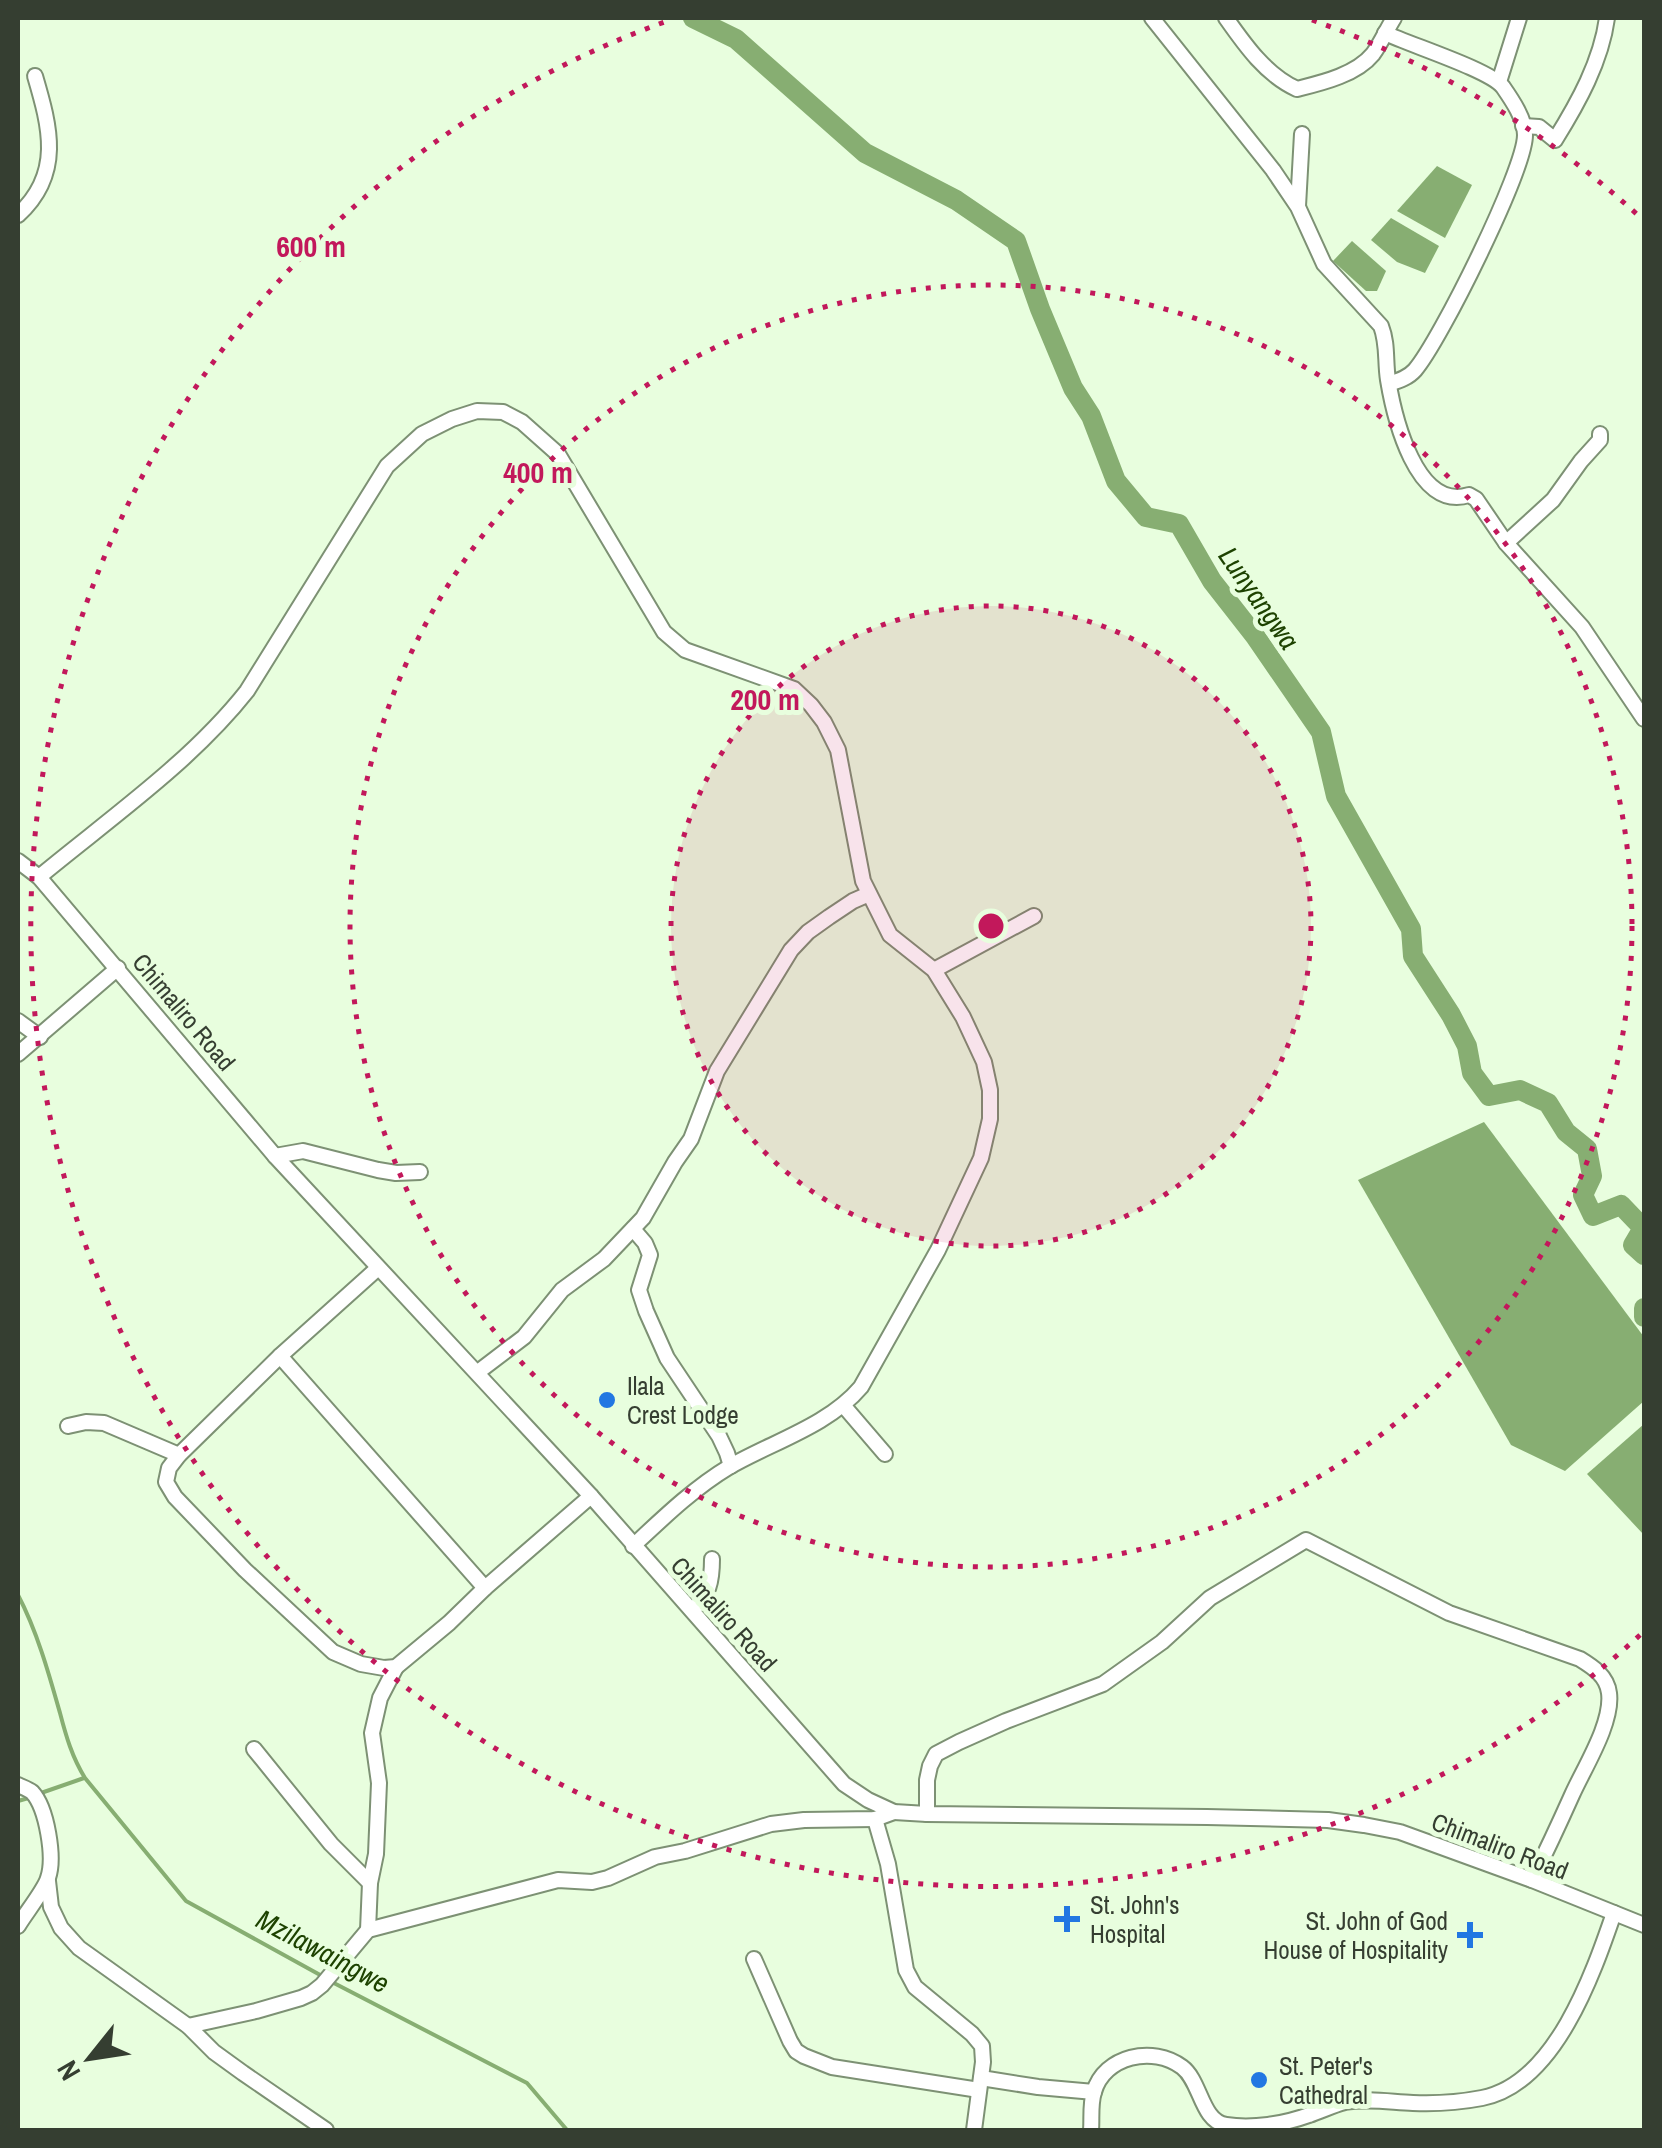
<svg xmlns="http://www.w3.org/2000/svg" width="1662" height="2148" font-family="'Archivo Narrow',sans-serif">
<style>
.water{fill:#87ae72}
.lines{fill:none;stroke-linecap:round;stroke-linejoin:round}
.stream{stroke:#87ae72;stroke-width:4}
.river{stroke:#87ae72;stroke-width:20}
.minor-casing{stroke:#7d9174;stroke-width:18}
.minor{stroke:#fff;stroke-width:14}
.ring{fill:none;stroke:#c2185b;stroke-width:5;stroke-dasharray:5 10}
.poi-dot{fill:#2277e2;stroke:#e8fede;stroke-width:4}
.labels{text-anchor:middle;stroke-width:10;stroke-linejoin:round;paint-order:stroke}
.street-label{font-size:25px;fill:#353e31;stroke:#e8fede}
.poi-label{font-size:25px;fill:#353e31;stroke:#e8fede;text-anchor:start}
.water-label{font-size:28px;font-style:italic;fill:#1d4200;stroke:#e8fede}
.centre{fill:#c2185b;stroke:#e8fede;stroke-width:5}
.ring-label{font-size:30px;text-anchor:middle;font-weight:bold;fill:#c2185b;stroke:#e8fede;stroke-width:10;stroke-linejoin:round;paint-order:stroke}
</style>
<rect width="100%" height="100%" fill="#e8fede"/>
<g class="water">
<polygon points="1437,166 1472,185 1445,238 1397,211"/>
<polygon points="1391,218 1439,246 1425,273 1397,262 1371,240"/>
<polygon points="1352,241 1386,271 1377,291 1366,291 1333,261"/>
<polygon points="1484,1122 1644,1337 1644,1401 1565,1471 1511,1445 1358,1180"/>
<polygon points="1644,1424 1644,1535 1587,1474"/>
</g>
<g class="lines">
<g class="stream">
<path d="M 18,1595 C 37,1631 49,1674 60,1713 C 66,1736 72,1757 85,1778 L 186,1901 L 322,1976"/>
<polyline points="41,1793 84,1778"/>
<polyline points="18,1801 32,1797"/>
<polyline points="330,1981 527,2083 567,2130"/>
</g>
<g class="river">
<polyline points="693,18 736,39 865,153 956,200 1016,241 1040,309 1073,388 1091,416 1116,481 1146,517 1179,524 1212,581 1255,636 1321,732 1336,796 1411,929 1413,956 1451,1015 1467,1046 1472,1073 1489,1096 1520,1090 1548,1103 1566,1132 1587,1149 1592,1176 1583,1195 1593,1216 1621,1205 1643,1228 1633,1245 1644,1255"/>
<polyline points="1644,1308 1644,1317"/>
</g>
<defs>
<g id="minor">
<path d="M 1152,18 L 1273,170 L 1298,207 L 1324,264 L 1381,326 C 1388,344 1385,361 1388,380 C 1394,416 1416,512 1469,495 L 1476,499 L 1506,543 L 1582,627 L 1644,719"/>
<path d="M 1226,18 C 1245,45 1266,75 1297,89 C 1321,83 1356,75 1373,54 C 1381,43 1387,29 1394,18"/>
<path d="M 1385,33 C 1410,45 1490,70 1503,87 C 1512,100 1525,119 1525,135 C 1525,170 1440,341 1415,370 C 1408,378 1398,381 1389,384"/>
<polyline points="1499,82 1519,18"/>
<path d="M 1523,126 L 1539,127 L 1555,140 C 1578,103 1601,62 1607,18"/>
<polyline points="1298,206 1302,134"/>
<path d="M 18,215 C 63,174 50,127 35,76"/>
<polyline points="1506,543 1553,500 1581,461 1600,440 1600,434"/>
<polyline points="18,861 39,877 275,1156 591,1496 844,1784 868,1800 894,1812 927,1814 1207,1817 1328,1820 1364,1825 1400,1832 1532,1880 1644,1925"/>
<path d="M 39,877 C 109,819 191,762 247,691 L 387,466 L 422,434 L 452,419 L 477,411 L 503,412 L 522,422 L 558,454 L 664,632 L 685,650 L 794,689 L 811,705 L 824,722 L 838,750 L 863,881 L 890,935 L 934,970 L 963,1017 L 984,1062 L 990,1090 L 990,1119 L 981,1158 L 938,1250 L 861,1387 C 828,1426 772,1442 729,1467 C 694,1488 663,1518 633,1546"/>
<polyline points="934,970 1034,916"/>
<polyline points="18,1021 40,1037"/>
<polyline points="18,1054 118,968"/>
<polyline points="275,1156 303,1151 378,1170 396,1173 420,1172"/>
<polyline points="633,1229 645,1243 650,1255 639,1290 646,1311 667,1358 719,1436 727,1453 731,1466"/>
<polyline points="378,1268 280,1356 179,1455 169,1468 166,1482 175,1497 245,1570 333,1652 361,1664 384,1668 396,1667 449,1623 485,1588 591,1496"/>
<polyline points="280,1356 485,1588"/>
<polyline points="478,1372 524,1337 562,1290 604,1259 643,1218 675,1162 691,1139 717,1071 791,950 808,932 829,917 853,901 869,894"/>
<polyline points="843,1405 885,1454"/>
<polyline points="68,1426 86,1422 104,1423 179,1455"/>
<path d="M 692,1610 C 709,1596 712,1581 712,1559"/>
<polyline points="254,1749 331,1844 370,1883"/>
<path d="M 18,1785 C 22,1787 28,1789 32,1792 C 47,1808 55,1858 48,1878 C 45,1889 25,1914 18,1926"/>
<path d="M 927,1814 L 927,1780 L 930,1766 L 936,1754 L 959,1742 L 1006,1721 L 1103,1684 L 1162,1642 L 1210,1598 L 1306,1540 L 1449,1613 L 1580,1659 C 1593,1667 1607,1676 1609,1693 C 1613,1723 1584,1768 1572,1795 C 1559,1824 1546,1852 1532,1880"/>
<polyline points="875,1819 888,1864 906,1970 915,1987 972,2034 982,2046 983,2062 974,2130"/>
<polyline points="48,1881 51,1907 61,1928 79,1948 188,2026 214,2052 243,2073 326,2130"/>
<polyline points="368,1930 370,1883 376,1854 379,1783 372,1733 380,1698 396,1667"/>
<polyline points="754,1959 790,2041 796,2051 804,2056 832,2067 979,2090"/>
<polyline points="188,2026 256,2011 301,1998 312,1993 322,1985 368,1930 558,1880 592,1882 608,1878 655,1857 685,1851 771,1824 804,1820 875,1819 894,1812"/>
<polyline points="981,2078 1038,2087 1094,2092"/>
<path d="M 1091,2130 C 1092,2119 1090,2104 1094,2092 C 1104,2056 1153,2045 1182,2067 C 1201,2081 1201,2121 1226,2125 C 1253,2129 1284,2124 1309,2115 C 1321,2111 1333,2105 1345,2102 C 1368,2098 1390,2102 1413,2103 C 1435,2104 1461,2102 1482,2098 C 1555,2084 1593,1974 1614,1913"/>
</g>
</defs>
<use href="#minor" class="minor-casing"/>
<use href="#minor" class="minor"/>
</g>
<circle cx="991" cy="926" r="320" fill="#c2185b" fill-opacity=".12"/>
<g class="ring">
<circle cx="991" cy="926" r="320"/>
<circle cx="991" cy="926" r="641"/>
<path d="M1640 1635A961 961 0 1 1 670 20M1312 20A961 961 0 0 1 1640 217"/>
</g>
<g class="poi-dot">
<circle cx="607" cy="1400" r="10"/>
<path d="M1062 1904h10v10h10v10h-10v10h-10v-10h-10v-10h10z"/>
<path d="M1465 1920h10v10h10v10h-10v10h-10v-10h-10v-10h10z"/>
<circle cx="1259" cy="2080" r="10"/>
</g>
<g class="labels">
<g class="street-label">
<text transform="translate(184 1012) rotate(50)" y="9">Chimaliro Road</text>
<text transform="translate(724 1614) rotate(48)" y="9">Chimaliro Road</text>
<text transform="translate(1500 1846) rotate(21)" y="9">Chimaliro Road</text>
</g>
<g class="poi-label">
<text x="627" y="1395">Ilala<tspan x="627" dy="29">Crest Lodge</tspan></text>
<text x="1090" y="1914">St. John's<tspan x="1090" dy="29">Hospital</tspan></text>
<text x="1448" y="1930" text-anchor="end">St. John of God<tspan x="1448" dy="29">House of Hospitality</tspan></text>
<text x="1279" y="2075">St. Peter's<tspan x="1279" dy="29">Cathedral</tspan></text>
</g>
<g class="water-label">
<text transform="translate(1259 598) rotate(55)" y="10">Lunyangwa</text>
<text transform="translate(323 1951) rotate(28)" y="10">Mzilawaingwe</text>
</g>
</g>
<circle cx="991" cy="926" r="15" class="centre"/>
<g class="ring-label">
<text x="311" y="257">600 m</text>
<text x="538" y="483">400 m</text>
<text x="765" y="710">200 m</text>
</g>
<rect width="1662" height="2148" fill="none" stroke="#353e31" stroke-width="40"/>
<g transform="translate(90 2058) rotate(240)" stroke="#e8fede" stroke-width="8" paint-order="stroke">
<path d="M0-8L18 38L0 25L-18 38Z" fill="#353e31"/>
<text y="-15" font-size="28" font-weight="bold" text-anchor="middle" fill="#353e31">N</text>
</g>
</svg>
